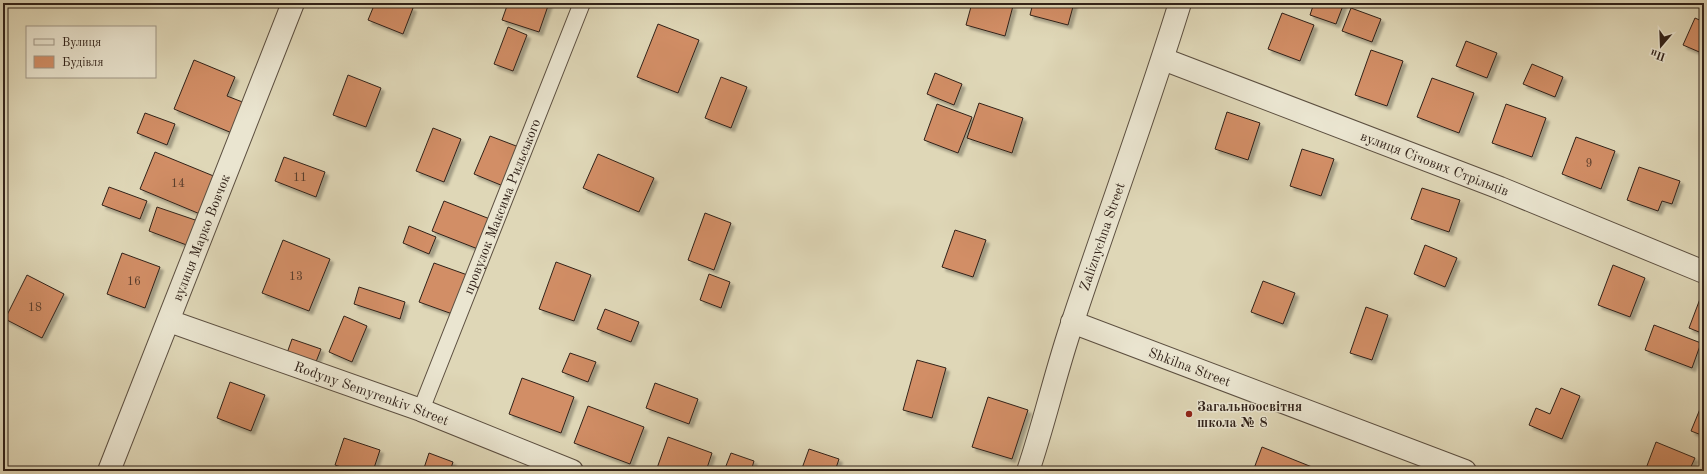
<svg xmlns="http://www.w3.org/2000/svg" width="1707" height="474" font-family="'Old Standard TT',serif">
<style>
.building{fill:#d28e66;stroke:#312219;filter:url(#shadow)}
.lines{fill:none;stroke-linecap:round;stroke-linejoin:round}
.service-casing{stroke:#5c4f40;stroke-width:18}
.minor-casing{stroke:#5c4f40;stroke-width:24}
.tertiary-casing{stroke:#5c4f40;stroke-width:24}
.service{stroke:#eae5d0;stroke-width:16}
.minor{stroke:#eae5d0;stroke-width:22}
.tertiary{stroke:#eae5d0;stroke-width:22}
.poi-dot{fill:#8f2418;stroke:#eae5d0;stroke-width:1.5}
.labels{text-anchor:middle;stroke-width:3;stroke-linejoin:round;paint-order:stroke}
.number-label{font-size:12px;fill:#593d2c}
.street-label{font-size:14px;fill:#312219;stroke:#eae5d0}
.poi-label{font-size:14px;font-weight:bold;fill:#312219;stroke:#eae5d0;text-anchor:start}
</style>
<defs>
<filter id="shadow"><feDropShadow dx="3.5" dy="3.5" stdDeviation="1" flood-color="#0004"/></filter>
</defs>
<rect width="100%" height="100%" fill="#dfd7b7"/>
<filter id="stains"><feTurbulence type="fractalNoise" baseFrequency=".005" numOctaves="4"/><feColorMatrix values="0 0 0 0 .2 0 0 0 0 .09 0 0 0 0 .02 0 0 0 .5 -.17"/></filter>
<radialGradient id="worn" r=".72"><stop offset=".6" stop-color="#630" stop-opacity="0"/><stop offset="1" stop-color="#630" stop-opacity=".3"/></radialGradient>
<g class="building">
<polygon points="375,3 401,3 413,8 403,34 368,20"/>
<polygon points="508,3 549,3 539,32 502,20"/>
<polygon points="972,3 1000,3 1013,6 1005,36 966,25"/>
<polygon points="1033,3 1074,3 1068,25 1030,15"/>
<polygon points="1314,3 1344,3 1336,24 1310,15"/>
<polygon points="1351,8 1381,19 1372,42 1342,31"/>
<polygon points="1282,13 1314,25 1300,61 1268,49"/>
<polygon points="1695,18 1704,22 1704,54 1683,45"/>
<polygon points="658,24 699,40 678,93 637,77"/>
<polygon points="508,27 527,35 513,71 494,64"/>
<polygon points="1466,41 1497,53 1487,78 1456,66"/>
<polygon points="1371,50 1403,61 1387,106 1355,95"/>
<polygon points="194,60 235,77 227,96 245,103 232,133 174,109"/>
<polygon points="1532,64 1563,77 1555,97 1523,84"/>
<polygon points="935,73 962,84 954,105 927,94"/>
<polygon points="348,75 381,88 366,127 333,115"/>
<polygon points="721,77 747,87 731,128 705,118"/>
<polygon points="1432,78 1474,93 1459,133 1417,117"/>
<polygon points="979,103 1023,118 1012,153 967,138"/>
<polygon points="937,104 972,117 958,153 924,140"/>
<polygon points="1506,104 1546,118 1532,157 1492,143"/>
<polygon points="1227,112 1260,123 1248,160 1215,149"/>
<polygon points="145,113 175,124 167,145 137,133"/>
<polygon points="433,128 461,139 444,182 416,171"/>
<polygon points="490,136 524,149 508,188 474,174"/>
<polygon points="1576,137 1615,151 1601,189 1562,174"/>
<polygon points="1302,149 1334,159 1321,196 1290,186"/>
<polygon points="155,152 216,177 200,214 140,189"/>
<polygon points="598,154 654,178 639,212 583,188"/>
<polygon points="284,157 325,172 316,197 275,181"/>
<polygon points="1639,167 1680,181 1672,204 1662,201 1658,211 1627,200"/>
<polygon points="109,187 147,201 140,219 102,205"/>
<polygon points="1422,188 1460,200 1449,232 1411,219"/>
<polygon points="444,201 495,221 483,251 432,231"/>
<polygon points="157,207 201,222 192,247 149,231"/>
<polygon points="705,213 731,223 714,270 688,260"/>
<polygon points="409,226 436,237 429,254 403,243"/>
<polygon points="955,230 986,240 973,277 942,267"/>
<polygon points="283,240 330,259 309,311 262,293"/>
<polygon points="1425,245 1457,258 1445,287 1414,274"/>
<polygon points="122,253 160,267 145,308 107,294"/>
<polygon points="556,262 591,275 574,321 539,309"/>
<polygon points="434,263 473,277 458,316 419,302"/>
<polygon points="1613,265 1645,278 1630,317 1598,305"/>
<polygon points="709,274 730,282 721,308 700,300"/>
<polygon points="27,275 64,294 42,338 5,319"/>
<polygon points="1263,281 1295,293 1283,324 1251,312"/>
<polygon points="359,287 405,302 400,319 354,304"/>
<polygon points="1703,291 1704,291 1704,334 1689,328"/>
<polygon points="1366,307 1388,315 1372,360 1350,353"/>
<polygon points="605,309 639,322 631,342 597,329"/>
<polygon points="344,316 367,326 352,362 329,352"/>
<polygon points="1654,325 1701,343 1692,368 1645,350"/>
<polygon points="292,339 321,349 314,367 286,356"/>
<polygon points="570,353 596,362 588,382 562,372"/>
<polygon points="917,360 946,368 932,418 903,410"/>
<polygon points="522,378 574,397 561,433 509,414"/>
<polygon points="230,382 265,395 251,431 217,418"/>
<polygon points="655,383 698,399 689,424 646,408"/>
<polygon points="1561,388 1580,396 1562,439 1529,425 1536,408 1550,414"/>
<polygon points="988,397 1028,410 1012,459 972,447"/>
<polygon points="588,406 644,427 630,464 574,443"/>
<polygon points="1700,409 1704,411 1704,436 1691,431"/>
<polygon points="668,437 712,453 706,471 656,471"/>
<polygon points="344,438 380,450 373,471 354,471 335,465"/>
<polygon points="1656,442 1695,458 1689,471 1645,471"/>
<polygon points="1262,447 1322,471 1253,471"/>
<polygon points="809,449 839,459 835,471 801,471"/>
<polygon points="429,453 453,462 450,471 423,471"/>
<polygon points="731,453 754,461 751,471 724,471"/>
</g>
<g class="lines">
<defs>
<g id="service">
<path id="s1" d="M 421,410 L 582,3"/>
</g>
<g id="minor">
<path id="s2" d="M 1163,59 L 1500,188 L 1704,272"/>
<path id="s3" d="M 169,321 L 421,410 L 572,471"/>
<path id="s4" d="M 1072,322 L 1465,471"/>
<path id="s5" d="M 109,471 L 293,3"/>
</g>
<g id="tertiary">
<path id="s6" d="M 1028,471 C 1045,421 1056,370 1073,321 C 1108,215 1147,110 1180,3"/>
</g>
</defs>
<use href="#service" class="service-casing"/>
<use href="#minor" class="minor-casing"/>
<use href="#tertiary" class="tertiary-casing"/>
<use href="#service" class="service"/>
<use href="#minor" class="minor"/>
<use href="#tertiary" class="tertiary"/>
</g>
<circle class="poi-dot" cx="1189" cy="414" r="4"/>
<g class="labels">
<g class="number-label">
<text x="1589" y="167">9</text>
<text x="300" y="181">11</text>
<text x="178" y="187">14</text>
<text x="296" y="280">13</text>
<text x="134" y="285">16</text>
<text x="35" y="311">18</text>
</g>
<g class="street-label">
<text dy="5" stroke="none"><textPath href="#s2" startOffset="291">вулиця Січових Стрільців</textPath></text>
<text dy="5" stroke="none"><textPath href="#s1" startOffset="219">провулок Максима Рильського</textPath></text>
<text dy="5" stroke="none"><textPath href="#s6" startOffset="246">Zaliznychna Street</textPath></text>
<text dy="5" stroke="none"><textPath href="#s5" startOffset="251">вулиця Марко Вовчок</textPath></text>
<text dy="5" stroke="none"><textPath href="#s4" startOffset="126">Shkilna Street</textPath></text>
<text dy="5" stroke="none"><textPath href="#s3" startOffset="215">Rodyny Semyrenkiv Street</textPath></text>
</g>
<g class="poi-label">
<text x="1197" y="411">Загальноосвітня<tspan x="1197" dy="16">школа № 8</tspan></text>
</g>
</g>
<rect width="1707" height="474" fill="none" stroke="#dfd7b7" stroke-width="16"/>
<rect x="4" y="4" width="1699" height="466" fill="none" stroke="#312219" stroke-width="2"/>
<rect x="8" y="8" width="1691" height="458" fill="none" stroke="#312219"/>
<rect x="26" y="26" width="130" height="52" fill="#eae5d0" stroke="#a09787"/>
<rect x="34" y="39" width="20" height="6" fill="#eae5d0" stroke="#a09787"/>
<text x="62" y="46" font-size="12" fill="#312219">Вулиця</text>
<rect x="34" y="56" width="20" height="12" fill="#d28e66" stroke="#a09787"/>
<text x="62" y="66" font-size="12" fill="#312219">Будівля</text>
<g transform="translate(1661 46) rotate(199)" stroke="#eae5d0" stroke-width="3" paint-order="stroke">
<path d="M0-3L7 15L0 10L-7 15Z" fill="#312219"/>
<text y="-6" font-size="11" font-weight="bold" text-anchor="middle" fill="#312219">Пн</text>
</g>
<rect width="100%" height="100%" filter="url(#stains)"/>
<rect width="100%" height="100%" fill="url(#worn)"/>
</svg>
